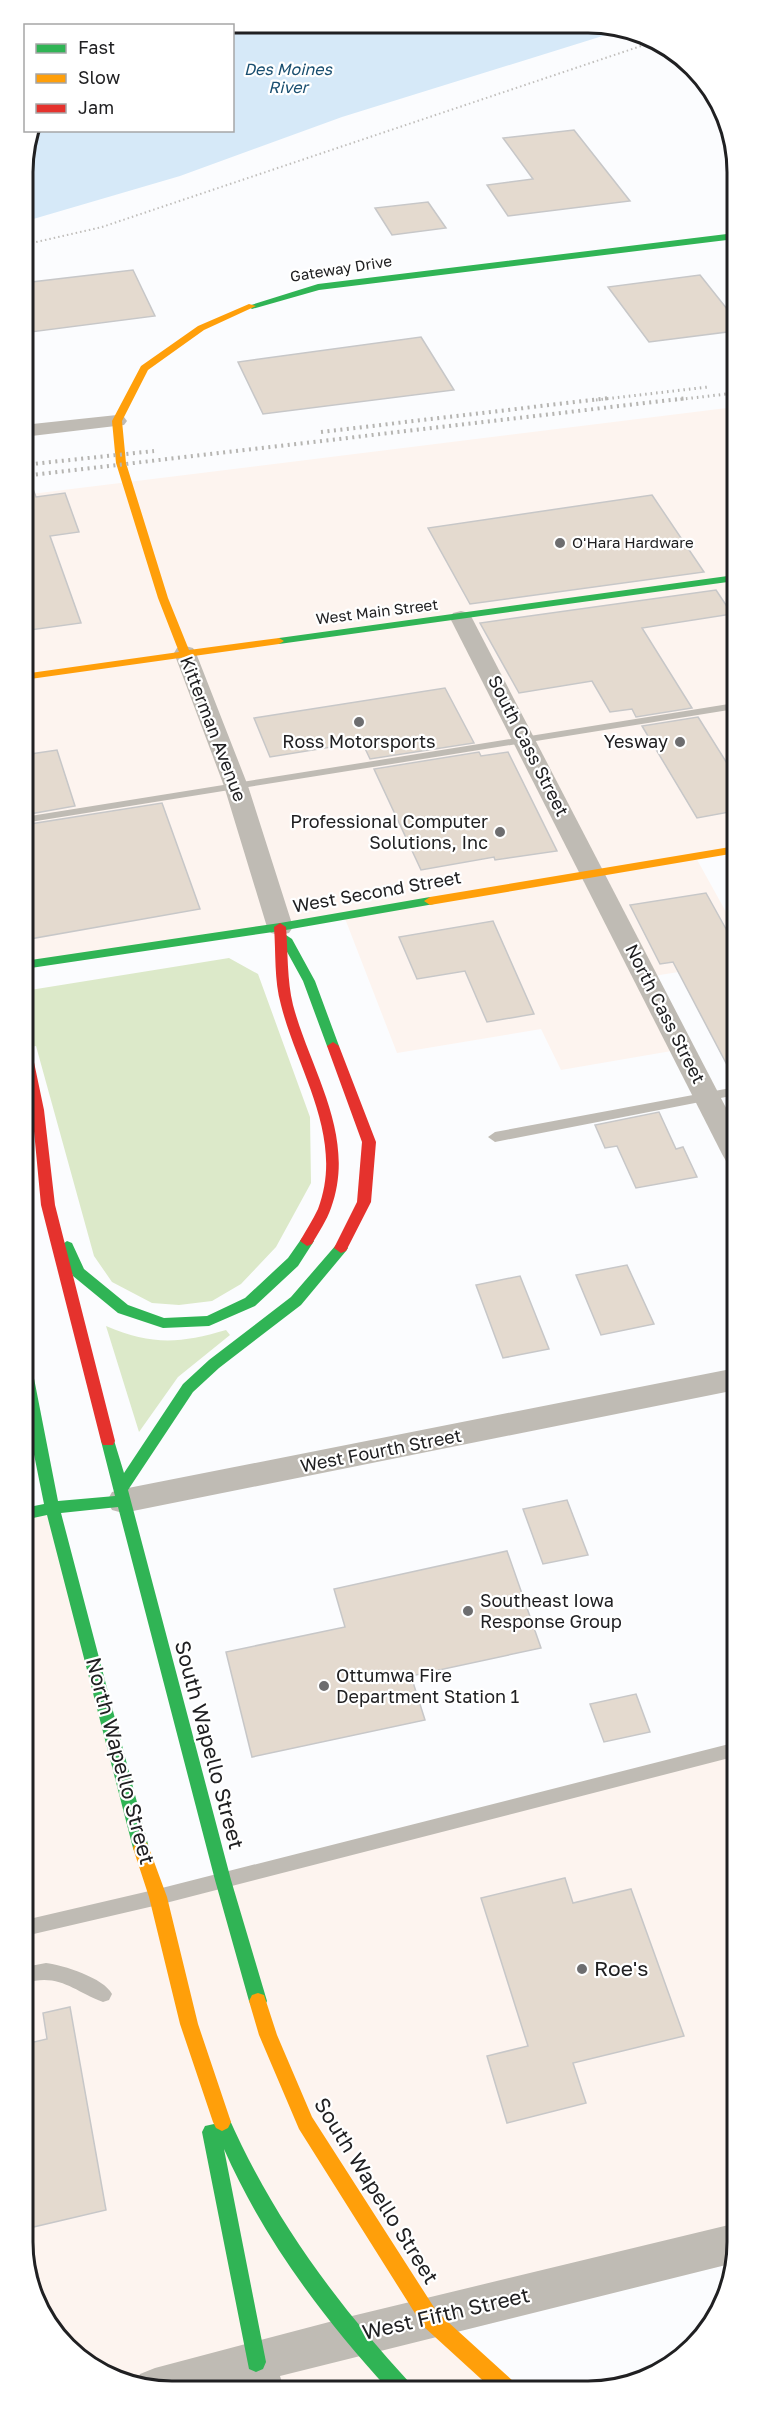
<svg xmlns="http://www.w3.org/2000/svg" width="760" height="2414" font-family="'Golos Text',sans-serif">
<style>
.commercial{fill:#fdf4ef}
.green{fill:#dce9c9}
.water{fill:#d6e9f8}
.building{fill:#e4dacf;stroke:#c7c7c8;stroke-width:1.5}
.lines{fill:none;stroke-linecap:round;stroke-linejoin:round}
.path{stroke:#c0bebb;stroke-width:2;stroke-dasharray:1.5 3;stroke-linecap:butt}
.lane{fill:#bfbbb4;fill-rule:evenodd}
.street{fill:#bfbbb4;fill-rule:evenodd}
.fast{fill:#30b455;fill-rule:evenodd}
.slow{fill:#ff9f0a;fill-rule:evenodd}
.jam{fill:#e5322d;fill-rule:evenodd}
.rail-far1{stroke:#b6b5b2;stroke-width:3;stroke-dasharray:1.5 4;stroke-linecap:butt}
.rail{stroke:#b6b5b2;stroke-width:4;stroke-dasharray:2 4.5;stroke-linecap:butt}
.poi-dot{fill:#6d6d6f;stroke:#fff;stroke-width:2}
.labels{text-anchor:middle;stroke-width:4.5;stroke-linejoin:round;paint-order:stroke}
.far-street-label{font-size:15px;fill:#202022;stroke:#fff}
.far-poi-label{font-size:15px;fill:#202022;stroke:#fff;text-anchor:start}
.far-water-label{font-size:16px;font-style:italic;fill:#1a4f70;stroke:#fff}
.street-label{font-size:18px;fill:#202022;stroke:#fff}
.poi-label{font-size:18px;fill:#202022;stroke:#fff;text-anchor:end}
.near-street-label{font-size:21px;fill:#202022;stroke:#fff}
.near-poi-label{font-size:21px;fill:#202022;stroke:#fff;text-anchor:start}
.rim{fill:none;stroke:#202022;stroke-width:3}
</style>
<rect width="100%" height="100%" fill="#fbfcfe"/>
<g class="commercial">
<polygon points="735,407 736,849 695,856 736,930 736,963 647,977 683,1049 561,1070 541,1029 397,1053 344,916 24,965 23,495"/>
<polygon points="52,1508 158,1897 737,1749 737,2243 431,2319 507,2389 263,2389 257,2363 142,2389 66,2348 25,2271 24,1514"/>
</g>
<g class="green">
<polygon points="229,958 258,974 310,1117 311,1183 276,1247 241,1284 212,1301 179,1305 152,1303 112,1282 94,1256 36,1046 24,1048 24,991"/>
<path d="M 106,1326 C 151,1345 179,1344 226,1330 L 230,1335 L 178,1377 L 139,1432 Z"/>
</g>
<polygon class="water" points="172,23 618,25 625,29 342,117 180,176 23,222 23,162 30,131 232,130 232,26 157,25"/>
<g class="building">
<polygon points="574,130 630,201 508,216 487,185 533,179 503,138"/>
<polygon points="428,202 446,228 392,235 375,208"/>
<polygon points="133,270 155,316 23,333 23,283"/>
<polygon points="700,275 735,319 735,331 649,342 608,287"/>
<polygon points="421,337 454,390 263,414 238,362"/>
<polygon points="23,473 27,473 36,497 65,493 79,532 50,536 81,623 23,631"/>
<polygon points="652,495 704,572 470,604 428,528"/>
<polygon points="716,590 732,614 642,628 692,708 636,717 632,709 610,712 592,681 519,693 480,623"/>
<polygon points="445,688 474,743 370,759 362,742 270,757 254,718"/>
<polygon points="698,717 735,776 735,811 697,818 642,726"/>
<polygon points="57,750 75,806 24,815 24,755"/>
<polygon points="479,752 481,756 508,752 557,851 495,860 494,857 421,870 374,769"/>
<polygon points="162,803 200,909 24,940 24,825"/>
<polygon points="706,893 736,947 736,1082 673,962 660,964 630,905"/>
<polygon points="493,921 534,1014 487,1022 465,971 417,979 399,937"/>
<polygon points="659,1112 676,1149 683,1147 697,1177 636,1188 617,1146 605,1148 595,1125"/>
<polygon points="627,1265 654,1324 601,1335 576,1275"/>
<polygon points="520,1276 549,1349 503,1358 476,1285"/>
<polygon points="567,1500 588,1555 543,1564 523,1509"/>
<polygon points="507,1551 541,1648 411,1676 425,1720 252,1757 226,1652 345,1627 334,1589"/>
<polygon points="636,1694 650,1732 604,1742 590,1704"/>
<polygon points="565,1878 573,1903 631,1889 684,2036 573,2063 586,2103 507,2123 487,2056 528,2046 481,1898"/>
<polygon points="70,2007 106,2210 25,2229 25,2044 47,2039 43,2013"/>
</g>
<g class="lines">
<polyline class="path" points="23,245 102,227 650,43"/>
<g class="lane">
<polygon points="735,703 735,709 24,823 24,817"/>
<polygon points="736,1087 736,1095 495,1142 488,1137 495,1132"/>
<polygon points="737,1742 737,1756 158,1905 25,1936 25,1920 158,1889"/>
<path d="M 46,1963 C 63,1965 104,1978 112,1994 L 109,2000 L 103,2002 C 73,1991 60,1973 25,1983 L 25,1967 Z"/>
<polygon points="25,2248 32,2250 40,2279 34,2287 25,2271"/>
</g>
<g class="street">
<polygon points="117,415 124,417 127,421 124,425 23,437 23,425"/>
<polygon points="461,611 469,613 472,618 736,1127 736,1164 726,1161 722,1154 450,618 453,613"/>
<polygon points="185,646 193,648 196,653 248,786 293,927 289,933 280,935 271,933 267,927 224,786 174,653 177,648"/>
<polygon points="736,1368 736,1390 123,1513 112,1510 107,1501 112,1492 123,1489"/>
<polygon points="737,2223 734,2263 280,2376 284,2389 242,2389 242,2386 233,2389 142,2389 136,2385 140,2374 155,2368 352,2316"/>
</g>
<g class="fast">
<polygon points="735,233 735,239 319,290 252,309 248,306 318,284"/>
<polygon points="735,575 735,581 279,644 274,641 279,638"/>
<polygon points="430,897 436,901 434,904 280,931 24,969 24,961 280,923"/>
<polygon points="286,935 292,939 315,981 339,1046 337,1049 333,1050 327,1046 303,981 280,939"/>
<polygon points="307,1236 314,1241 298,1266 255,1306 209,1326 163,1328 118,1313 73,1276 60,1246 67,1241 72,1243 84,1269 128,1305 164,1318 207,1316 245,1298 288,1258 302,1238"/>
<polygon points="341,1243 346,1245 348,1248 346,1251 301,1305 219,1368 193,1392 128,1490 231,1880 267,2001 264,2007 258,2009 252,2007 249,2001 215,1880 118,1507 61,1513 149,1848 147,1853 141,1855 135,1853 133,1848 47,1515 24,1520 24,1508 44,1504 24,1405 24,1358 29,1359 31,1363 58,1501 115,1496 101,1441 103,1437 113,1437 124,1473 183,1384 209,1360 291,1297 336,1245"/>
<path d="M 222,2113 L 228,2116 C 272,2216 335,2302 409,2382 L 412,2389 L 388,2389 C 323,2318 263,2238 224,2149 L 266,2362 L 263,2369 L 256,2372 L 249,2369 L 202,2132 L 205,2126 L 214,2124 L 216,2116 Z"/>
</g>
<g class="slow">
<polygon points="249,304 256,306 204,330 148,370 122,421 126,463 168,598 189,650 279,638 284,641 279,644 23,680 23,674 179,652 158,598 116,463 112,421 141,366 198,326"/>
<polygon points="736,846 736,853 430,905 424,901 430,897"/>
<polygon points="141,1841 147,1843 149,1848 167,1897 198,2024 231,2122 228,2128 222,2131 216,2128 213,2122 180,2024 149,1897 133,1848 135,1843"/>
<polygon points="258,1993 264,1995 277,2035 312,2117 437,2312 514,2382 517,2389 492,2389 423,2326 299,2129 259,2035 249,2001 252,1995"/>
</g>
<g class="jam">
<path d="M 280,923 L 286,927 C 288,953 287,980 293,1005 C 311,1072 357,1136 331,1208 C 327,1220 318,1233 312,1244 L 307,1246 L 300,1241 C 306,1230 313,1220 318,1209 C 345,1138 298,1072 281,1005 C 274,980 276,953 274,927 Z"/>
<polygon points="24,1039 30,1043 44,1110 55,1205 115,1441 113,1445 103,1445 101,1441 41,1205 32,1110 24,1073"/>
<polygon points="333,1042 339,1046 376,1142 371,1202 346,1251 341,1253 334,1248 357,1202 362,1142 327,1046"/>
</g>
<g class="rail-far1">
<polyline points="596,400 708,387"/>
<polyline points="675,400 735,393"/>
</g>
<g class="rail">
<polyline points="321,432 609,398"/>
<polyline points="23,465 154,451"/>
<polyline points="23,476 688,398"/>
</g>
</g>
<g class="poi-dot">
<circle cx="560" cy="543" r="6"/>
<circle cx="359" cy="722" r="6"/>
<circle cx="680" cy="742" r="6"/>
<circle cx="500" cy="832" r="6"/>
<circle cx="468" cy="1611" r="6"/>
<circle cx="324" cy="1686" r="6"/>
<circle cx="582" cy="1969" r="6"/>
</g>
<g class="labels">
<g class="far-street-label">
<text transform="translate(341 269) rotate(-9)" y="5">Gateway Drive</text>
<text transform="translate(377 612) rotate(-7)" y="5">West Main Street</text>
</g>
<g class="far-poi-label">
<text x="572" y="548">O'Hara Hardware</text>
</g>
<g class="far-water-label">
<text x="288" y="75">Des Moines<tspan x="288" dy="18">River</tspan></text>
</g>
<g class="street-label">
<text transform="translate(213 729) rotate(69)" y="6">Kitterman Avenue</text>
<text transform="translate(528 746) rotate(63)" y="6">South Cass Street</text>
<text transform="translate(377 892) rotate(-10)" y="6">West Second Street</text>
<text transform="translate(665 1014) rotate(63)" y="6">North Cass Street</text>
<text transform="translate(381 1451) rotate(-11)" y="6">West Fourth Street</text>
</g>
<g class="poi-label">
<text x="359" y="748" text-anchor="middle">Ross Motorsports</text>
<text x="668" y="748">Yesway</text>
<text x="488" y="828">Professional Computer<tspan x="488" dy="21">Solutions, Inc</tspan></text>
<text x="480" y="1607" text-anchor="start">Southeast Iowa<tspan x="480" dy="21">Response Group</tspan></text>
<text x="336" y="1682" text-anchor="start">Ottumwa Fire<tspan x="336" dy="21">Department Station 1</tspan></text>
</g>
<g class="near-street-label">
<text transform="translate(209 1745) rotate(75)" y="7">South Wapello Street</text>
<text transform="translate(120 1761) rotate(75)" y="7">North Wapello Street</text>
<text transform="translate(376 2191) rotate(58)" y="7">South Wapello Street</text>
<text transform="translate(446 2314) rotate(-13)" y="7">West Fifth Street</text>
</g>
<g class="near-poi-label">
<text x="594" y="1976">Roe's</text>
</g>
</g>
<path d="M0 0H760V2414H0ZM172 33H588A139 139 0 0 1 727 172V2242A139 139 0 0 1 588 2381H172A139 139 0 0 1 33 2242V172A139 139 0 0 1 172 33Z" fill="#fff" fill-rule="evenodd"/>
<path class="rim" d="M172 33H588A139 139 0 0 1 727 172V2242A139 139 0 0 1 588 2381H172A139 139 0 0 1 33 2242V172A139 139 0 0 1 172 33Z"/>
<rect x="24" y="24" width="210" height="108" fill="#ffffff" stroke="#a6a6a7" stroke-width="1.5"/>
<rect x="36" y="44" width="30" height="9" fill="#30b455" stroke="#a6a6a7" stroke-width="1.5"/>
<text x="78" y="54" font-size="18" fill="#202022">Fast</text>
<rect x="36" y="74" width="30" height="9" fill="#ff9f0a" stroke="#a6a6a7" stroke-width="1.5"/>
<text x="78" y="84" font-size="18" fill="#202022">Slow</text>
<rect x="36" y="104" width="30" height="9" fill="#e5322d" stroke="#a6a6a7" stroke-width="1.5"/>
<text x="78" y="114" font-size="18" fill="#202022">Jam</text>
</svg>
